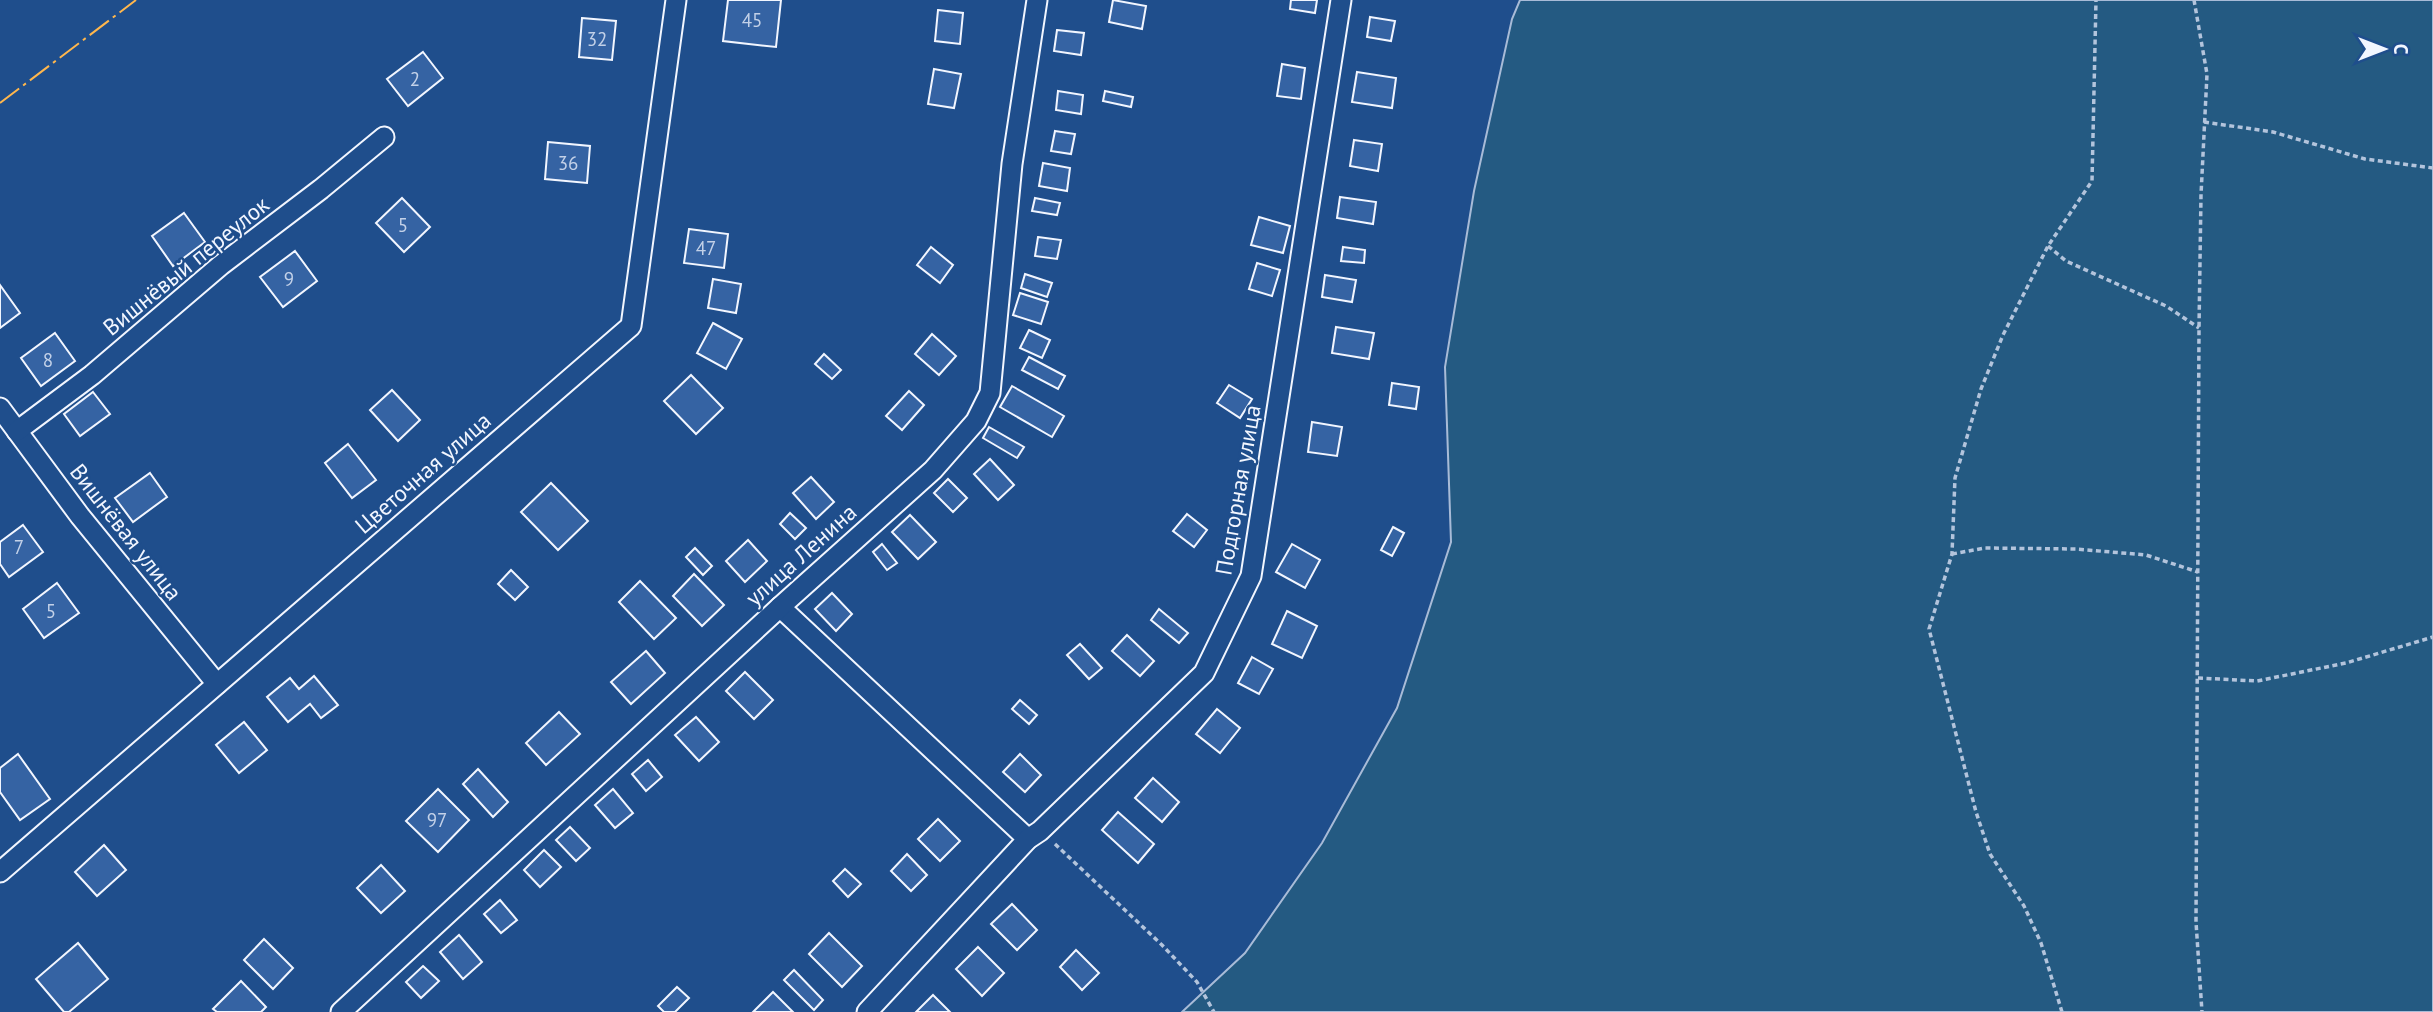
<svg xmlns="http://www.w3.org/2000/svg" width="2433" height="1012" font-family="'PT Sans',sans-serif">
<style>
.green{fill:#245a82;stroke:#a8bbd7;stroke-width:2}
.building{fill:#3563a3;stroke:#f2f6ff;stroke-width:2}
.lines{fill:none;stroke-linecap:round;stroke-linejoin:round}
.street-casing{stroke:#f2f6ff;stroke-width:23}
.path{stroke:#b3c4dc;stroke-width:3.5;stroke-dasharray:5 3.5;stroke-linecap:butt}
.street{stroke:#1f4e8c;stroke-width:19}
.power{stroke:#ffb74d;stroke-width:2;stroke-dasharray:24 5 3.5 5;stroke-linecap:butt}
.labels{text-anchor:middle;stroke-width:5;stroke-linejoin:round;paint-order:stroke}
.number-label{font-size:19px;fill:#c3d1e8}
.street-label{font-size:23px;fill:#f2f6ff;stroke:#1f4e8c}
</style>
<rect width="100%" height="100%" fill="#1f4e8c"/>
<polygon class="green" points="1520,0 2433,0 2433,1012 1182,1012 1245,953 1322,843 1397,708 1451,542 1445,367 1474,191 1512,19"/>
<g class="building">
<polygon points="728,0 781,0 776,47 723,41"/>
<polygon points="1113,0 1146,6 1142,29 1109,22"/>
<polygon points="1291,0 1317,0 1315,13 1290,9"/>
<polygon points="938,10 963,13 960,44 935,41"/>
<polygon points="1370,17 1395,21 1391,41 1367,37"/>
<polygon points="582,18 616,21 612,60 579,57"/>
<polygon points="1057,30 1084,33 1081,55 1054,51"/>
<polygon points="423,52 443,78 408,106 387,79"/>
<polygon points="1282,64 1305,68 1301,99 1277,96"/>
<polygon points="934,69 961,74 954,108 928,104"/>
<polygon points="1357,72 1396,78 1392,108 1352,102"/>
<polygon points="1058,91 1083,95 1081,114 1056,110"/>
<polygon points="1105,91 1133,97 1131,107 1103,101"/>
<polygon points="1055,131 1075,134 1071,154 1051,151"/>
<polygon points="1354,140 1382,144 1378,171 1350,166"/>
<polygon points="548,142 590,146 587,183 545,179"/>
<polygon points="1043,163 1070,168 1067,191 1039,186"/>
<polygon points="1340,197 1376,202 1373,224 1337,218"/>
<polygon points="402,198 430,227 404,252 376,223"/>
<polygon points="1035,198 1060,203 1057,215 1032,211"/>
<polygon points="184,213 205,242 173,266 152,236"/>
<polygon points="1259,217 1290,226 1283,253 1251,245"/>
<polygon points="689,229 728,234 724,268 684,263"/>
<polygon points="1038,237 1061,240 1057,259 1035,256"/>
<polygon points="931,247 953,265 940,283 917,265"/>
<polygon points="1343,247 1365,250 1364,263 1341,261"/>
<polygon points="295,251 317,281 283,307 260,277"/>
<polygon points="1257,263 1280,270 1272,296 1249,289"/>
<polygon points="1025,274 1052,283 1047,297 1021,288"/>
<polygon points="1325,275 1356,280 1352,302 1322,297"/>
<polygon points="713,279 741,284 736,313 708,308"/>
<polygon points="0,285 20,313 0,328"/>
<polygon points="1020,293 1048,302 1041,324 1013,315"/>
<polygon points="713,323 742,339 726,369 697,353"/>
<polygon points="1336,327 1374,333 1369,359 1332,353"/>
<polygon points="1029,330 1050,340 1042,358 1020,348"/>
<polygon points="55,333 75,361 41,386 21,358"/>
<polygon points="932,334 956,356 939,375 915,354"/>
<polygon points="824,354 841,370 832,379 815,364"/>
<polygon points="1029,357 1065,376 1058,389 1022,370"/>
<polygon points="691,375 723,408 696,434 664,401"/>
<polygon points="1392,383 1419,387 1416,409 1389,405"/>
<polygon points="1229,385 1252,399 1240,418 1217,403"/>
<polygon points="1012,386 1064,416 1052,437 1000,407"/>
<polygon points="392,390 420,420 398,441 370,410"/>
<polygon points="909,391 924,405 902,430 886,416"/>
<polygon points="93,392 110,414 80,436 64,414"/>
<polygon points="1312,422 1342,427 1337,456 1308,452"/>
<polygon points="989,427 1024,447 1017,458 983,438"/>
<polygon points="348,444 376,480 352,498 325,463"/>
<polygon points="990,459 1014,485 998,500 974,474"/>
<polygon points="150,473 167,497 133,522 115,498"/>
<polygon points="811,477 834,502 816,519 793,493"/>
<polygon points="948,479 967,498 953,512 934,493"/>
<polygon points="551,483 588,521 558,550 521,512"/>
<polygon points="790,513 806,528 795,539 780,524"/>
<polygon points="1187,514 1207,530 1194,547 1173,531"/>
<polygon points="910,515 936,542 918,559 892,532"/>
<polygon points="23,525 43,552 9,577 0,564 0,542"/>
<polygon points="1393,527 1404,533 1392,556 1381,550"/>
<polygon points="748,540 767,561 745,582 726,561"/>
<polygon points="882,544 897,563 887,570 873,552"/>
<polygon points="1292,544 1320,560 1305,588 1276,572"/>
<polygon points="695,548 712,566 703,575 686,557"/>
<polygon points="511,570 528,587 515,600 498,584"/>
<polygon points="694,574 724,605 702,626 673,596"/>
<polygon points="640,581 676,618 654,639 619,602"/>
<polygon points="57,583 79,613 44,638 23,609"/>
<polygon points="832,593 852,614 836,631 815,609"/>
<polygon points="1159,609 1188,633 1179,643 1151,620"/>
<polygon points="1287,611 1317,626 1302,658 1272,644"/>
<polygon points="1127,635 1154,661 1140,676 1112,651"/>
<polygon points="1080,644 1102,668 1089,679 1067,655"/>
<polygon points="646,651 665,673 631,704 611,682"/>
<polygon points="1252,657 1273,669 1259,694 1238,683"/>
<polygon points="745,672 773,700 754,719 726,691"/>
<polygon points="314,676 338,705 321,718 310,704 288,722 267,697 290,678 299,689"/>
<polygon points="1020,700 1037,715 1029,724 1012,709"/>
<polygon points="1217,709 1240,728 1220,753 1196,734"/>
<polygon points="559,712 580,734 546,765 526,743"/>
<polygon points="696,717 719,742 699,761 675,735"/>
<polygon points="244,722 267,750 239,773 216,745"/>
<polygon points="18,754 50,799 20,820 0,792 0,768"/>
<polygon points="1020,754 1041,775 1025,792 1003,772"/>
<polygon points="648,760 662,777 646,791 632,774"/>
<polygon points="478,769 508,802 493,817 463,784"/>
<polygon points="1153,778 1179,802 1162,822 1135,798"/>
<polygon points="438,789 469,820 438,852 406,821"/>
<polygon points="613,789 633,813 615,828 595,805"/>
<polygon points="1118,812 1154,844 1138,863 1102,830"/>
<polygon points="938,819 960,841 940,861 918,839"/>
<polygon points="570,827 590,848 576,861 556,840"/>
<polygon points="104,845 126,870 97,896 75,872"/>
<polygon points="544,850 561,867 540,887 524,870"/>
<polygon points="907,854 927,875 911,891 891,871"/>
<polygon points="381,865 405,891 381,913 357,888"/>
<polygon points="845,869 861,884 848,897 833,881"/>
<polygon points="500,900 517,920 501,933 484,914"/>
<polygon points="1012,904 1037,930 1017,950 991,924"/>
<polygon points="829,933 862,966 842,987 809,954"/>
<polygon points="459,935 482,962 463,979 440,952"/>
<polygon points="264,939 293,968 273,989 244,960"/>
<polygon points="78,943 108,979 69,1012 64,1012 36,979"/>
<polygon points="978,947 1004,973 982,996 956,969"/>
<polygon points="1076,950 1099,973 1082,990 1060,967"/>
<polygon points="423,966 439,981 421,998 406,982"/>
<polygon points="794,970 823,1000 814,1010 784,980"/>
<polygon points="241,981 266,1007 261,1012 217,1012 213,1009"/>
<polygon points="677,987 689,998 675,1012 664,1012 658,1006"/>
<polygon points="773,992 793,1012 753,1012"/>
<polygon points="933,995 950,1012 916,1012"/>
</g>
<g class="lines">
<defs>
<g id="street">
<polyline points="0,408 80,516 217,684"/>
<polyline points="17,431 92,375 221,265 321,189 384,137"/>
<polyline points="780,607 1028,839"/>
<polyline points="0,872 631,326 676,0"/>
<polyline points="341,1012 780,607 933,470 976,421 990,393 1012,164 1037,0"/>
<polyline points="867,1012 1028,839 1040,831 1204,673 1251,576 1341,0"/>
</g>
</defs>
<use href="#street" class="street-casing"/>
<g class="path">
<polyline points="2194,0 2207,74 2201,195 2199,328 2196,922 2202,1012"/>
<polyline points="2204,122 2273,132 2365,159 2433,168"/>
<polyline points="2048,246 2066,261 2166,306 2199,328"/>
<polyline points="1952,554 1985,548 2076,549 2146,555 2198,572"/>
<polyline points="2198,678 2257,681 2346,663 2433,637"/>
<polyline points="1055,844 1162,945 1197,982 1214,1012"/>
<polyline points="2062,1012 2041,943 2024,906 1990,854 1976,812 1929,629 1952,554 1955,478 1981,389 2003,335 2048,246 2092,181 2096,0"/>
</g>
<use href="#street" class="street"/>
<polyline class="power" points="0,103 136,0"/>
</g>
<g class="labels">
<g class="number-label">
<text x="752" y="27">45</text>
<text x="597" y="46">32</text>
<text x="415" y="86">2</text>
<text x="568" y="170">36</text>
<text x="403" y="232">5</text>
<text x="706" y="255">47</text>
<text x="289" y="286">9</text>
<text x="48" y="367">8</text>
<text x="19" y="554">7</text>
<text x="51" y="618">5</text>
<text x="437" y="827">97</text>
</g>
<g class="street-label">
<text transform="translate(186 266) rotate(-39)" y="8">Вишнёвый переулок</text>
<text transform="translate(423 473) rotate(-41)" y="8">Цветочная улица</text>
<text transform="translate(1238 490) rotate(-80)" y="8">Подгорная улица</text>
<text transform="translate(126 532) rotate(52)" y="8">Вишнёвая улица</text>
<text transform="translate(801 555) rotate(-42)" y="8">улица Ленина</text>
</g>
</g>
<g transform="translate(2384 49) rotate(90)" stroke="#1f4e8c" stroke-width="5" paint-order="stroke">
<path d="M0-5L12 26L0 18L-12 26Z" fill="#f2f6ff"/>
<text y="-10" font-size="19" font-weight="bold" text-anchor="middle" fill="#f2f6ff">С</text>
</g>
</svg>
